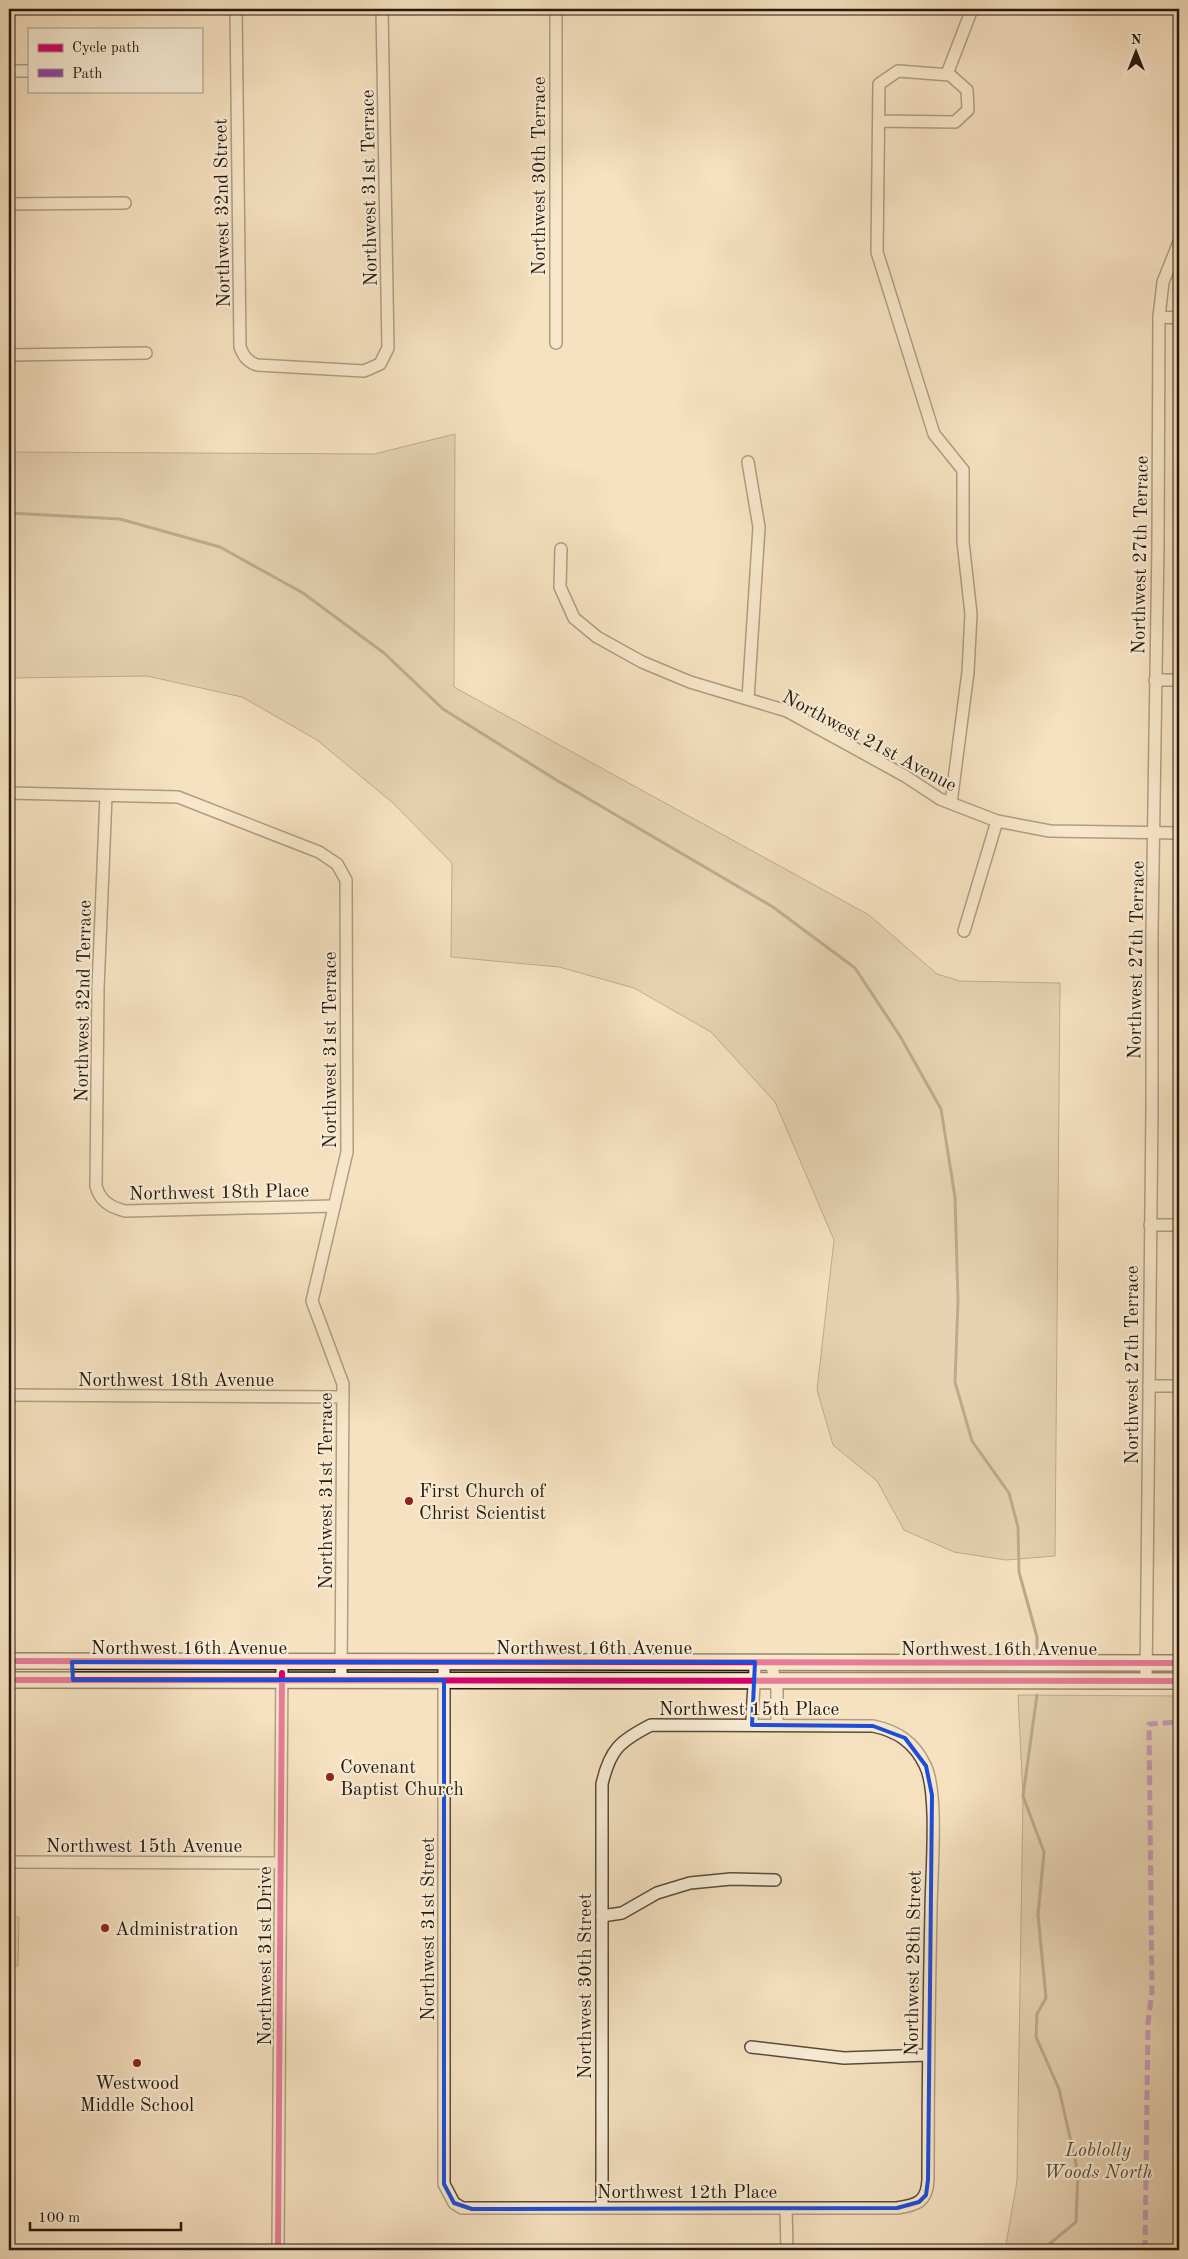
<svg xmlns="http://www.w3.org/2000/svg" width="1188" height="2259" font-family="'Old Standard TT',serif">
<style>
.green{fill:#d2bfa1;stroke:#7c6c56}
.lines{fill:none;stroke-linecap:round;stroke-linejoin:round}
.stream{stroke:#786852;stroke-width:3}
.street-casing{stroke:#5a4a38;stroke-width:14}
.secondary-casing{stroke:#26180b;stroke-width:18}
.street{stroke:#f8ecd6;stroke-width:11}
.secondary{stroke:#f8ecd6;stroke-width:15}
.quiet{stroke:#8e44ad;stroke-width:5;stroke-dasharray:10 5;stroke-linecap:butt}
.cycleway-casing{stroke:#f8ecd6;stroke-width:9}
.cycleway{stroke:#d6006c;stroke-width:6}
.marked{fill:none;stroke:#1d4ed8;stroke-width:4;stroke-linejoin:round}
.poi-dot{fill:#8f2418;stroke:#f8ecd6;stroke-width:2}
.labels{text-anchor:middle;stroke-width:4.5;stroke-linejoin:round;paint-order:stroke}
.street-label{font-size:19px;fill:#26180b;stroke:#f8ecd6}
.poi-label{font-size:19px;fill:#26180b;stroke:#f8ecd6;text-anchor:start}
.park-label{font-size:19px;font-style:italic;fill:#5a4a38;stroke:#f8ecd6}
</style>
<rect width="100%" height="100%" fill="#f5e1c0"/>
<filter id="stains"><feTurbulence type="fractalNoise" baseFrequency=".004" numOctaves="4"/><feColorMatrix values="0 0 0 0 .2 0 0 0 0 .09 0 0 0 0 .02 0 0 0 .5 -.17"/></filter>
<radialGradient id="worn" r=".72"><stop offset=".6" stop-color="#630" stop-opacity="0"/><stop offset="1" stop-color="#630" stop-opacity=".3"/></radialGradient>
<g class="green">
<polygon points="455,434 454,687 869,915 937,974 960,981 1060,983 1055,1556 1006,1560 954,1552 904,1530 877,1481 833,1445 817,1390 834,1240 775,1102 711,1032 634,988 559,967 451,957 452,863 393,803 317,740 242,697 147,676 12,678 9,677 9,452 374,454"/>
<polygon points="1018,1695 1179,1696 1179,2250 1005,2250 1017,2181 1023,1796"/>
<polygon points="9,1917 19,1917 18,1966 9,1966"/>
</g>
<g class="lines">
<g class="stream">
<polyline points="9,513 120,519 220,547 303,593 384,653 443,709 558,781 773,907 855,968 900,1036 941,1109 955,1197 958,1300 955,1382 972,1441 1009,1493 1018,1527 1019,1572 1037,1637 1037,1648"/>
<polyline points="1037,1695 1023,1796 1044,1852 1038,1915 1046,1998 1037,2014 1036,2037 1059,2089 1078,2173 1076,2222 1042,2250"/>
</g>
<defs>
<g id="street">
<path d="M 236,9 L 240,347 C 244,357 247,361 257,365 L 364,371 L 380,364 L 388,348 L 382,9"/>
<polyline points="9,71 29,71"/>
<polyline points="947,74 972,9"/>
<polyline points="879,121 955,122 968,110 967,90 950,75 898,71 879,84 877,252 934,434 963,470 963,542 971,614 968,672 951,803"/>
<polyline points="9,204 125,203"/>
<polyline points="1159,317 1179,318"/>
<polyline points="556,343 556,9"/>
<polyline points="9,355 146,353"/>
<polyline points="748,462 759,527 748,699"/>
<polyline points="561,549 560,587 574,618 597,637 642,662 690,682 787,711 905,776 940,799 997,821 1050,831 1179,833"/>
<polyline points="1155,680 1179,680"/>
<polyline points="9,793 178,797 319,852 337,864 346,880 347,1152 312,1301 343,1384 341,1680"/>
<path d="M 106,796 L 98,988 L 96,1186 C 100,1201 110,1207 125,1211 L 334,1206"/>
<polyline points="964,931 997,821"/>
<polyline points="1150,1225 1179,1225"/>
<polyline points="1149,1386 1179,1386"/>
<polyline points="9,1395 343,1397"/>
<path d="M 444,1662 L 444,2184 L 454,2203 L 462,2208 L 897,2208 C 917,2205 927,2202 928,2180 C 928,2091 929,2001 931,1911 C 931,1878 939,1792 925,1765 C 914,1742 897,1731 873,1726 L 651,1725 C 620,1741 610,1749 602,1784 L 602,2208"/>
<polyline points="771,1662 777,1690 777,1725"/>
<polyline points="1146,1681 1152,1110 1152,932 1158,545 1159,317 1163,282 1179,242"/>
<path d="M 752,1725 C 752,1704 755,1683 755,1662"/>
<polyline points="9,1862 279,1863"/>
<polyline points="602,1916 622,1913 657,1893 690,1883 731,1879 775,1880"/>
<polyline points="751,2047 844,2058 928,2055"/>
<polyline points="786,2209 787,2250"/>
<polyline points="278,2250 282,1662"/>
</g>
<g id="secondary">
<polyline points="9,1661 1179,1663"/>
<polyline points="9,1680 1179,1681"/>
</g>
</defs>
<use href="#street" class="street-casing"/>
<use href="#secondary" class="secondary-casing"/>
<use href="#street" class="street"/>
<use href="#secondary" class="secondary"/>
<polyline class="quiet" points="1145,2250 1148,2023 1152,1992 1149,1724 1179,1722"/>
<defs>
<g id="cycleway">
<polyline points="9,1661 1179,1663"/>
<polyline points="9,1680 1179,1681"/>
<polyline points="278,2250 282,1673"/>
</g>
</defs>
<use href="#cycleway" class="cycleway-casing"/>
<use href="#cycleway" class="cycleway"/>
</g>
<path d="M0 0H1188V2259H0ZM 72,1662 L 755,1662 L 752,1725 L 873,1726 L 905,1738 L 926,1766 L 932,1795 L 928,2180 L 926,2195 L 919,2202 L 897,2208 L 472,2209 L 454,2203 L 444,2184 L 444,1680 L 73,1680 Z" fill="#f5e1c0" fill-opacity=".55" fill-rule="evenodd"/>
<path class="marked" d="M 72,1662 L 755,1662 L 752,1725 L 873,1726 L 905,1738 L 926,1766 L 932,1795 L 928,2180 L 926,2195 L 919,2202 L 897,2208 L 472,2209 L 454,2203 L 444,2184 L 444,1680 L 73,1680 Z"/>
<g class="poi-dot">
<circle cx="409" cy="1501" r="5"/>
<circle cx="330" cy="1777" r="5"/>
<circle cx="105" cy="1928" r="5"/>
<circle cx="137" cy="2063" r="5"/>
</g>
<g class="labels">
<g class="street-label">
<text transform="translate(538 176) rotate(-90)" y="7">Northwest 30th Terrace</text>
<text transform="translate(368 188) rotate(-91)" y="7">Northwest 31st Terrace</text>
<text transform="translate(221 213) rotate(-91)" y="7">Northwest 32nd Street</text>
<text transform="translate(1139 555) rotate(-89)" y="7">Northwest 27th Terrace</text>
<text transform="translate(870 740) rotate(28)" y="7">Northwest 21st Avenue</text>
<text transform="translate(1135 960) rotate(-89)" y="7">Northwest 27th Terrace</text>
<text transform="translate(82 1001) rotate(-89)" y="7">Northwest 32nd Terrace</text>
<text transform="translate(329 1050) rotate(-90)" y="7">Northwest 31st Terrace</text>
<text transform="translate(219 1191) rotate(-1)" y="7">Northwest 18th Place</text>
<text transform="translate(1131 1365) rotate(-90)" y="7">Northwest 27th Terrace</text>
<text x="176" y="1386">Northwest 18th Avenue</text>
<text transform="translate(325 1491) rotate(-90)" y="7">Northwest 31st Terrace</text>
<text x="189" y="1654">Northwest 16th Avenue</text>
<text x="594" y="1654">Northwest 16th Avenue</text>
<text x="999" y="1655">Northwest 16th Avenue</text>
<text x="749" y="1715">Northwest 15th Place</text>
<text x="144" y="1852">Northwest 15th Avenue</text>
<text transform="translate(427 1929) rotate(-90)" y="7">Northwest 31st Street</text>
<text transform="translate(264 1956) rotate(-90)" y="7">Northwest 31st Drive</text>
<text transform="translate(912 1963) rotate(-89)" y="7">Northwest 28th Street</text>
<text transform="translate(584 1986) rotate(-90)" y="7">Northwest 30th Street</text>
<text x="687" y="2198">Northwest 12th Place</text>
</g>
<g class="poi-label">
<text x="419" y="1497">First Church of<tspan x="419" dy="22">Christ Scientist</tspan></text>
<text x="340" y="1773">Covenant<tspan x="340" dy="22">Baptist Church</tspan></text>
<text x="115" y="1935">Administration</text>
<text x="137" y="2089" text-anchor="middle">Westwood<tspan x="137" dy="22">Middle School</tspan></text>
</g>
<g class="park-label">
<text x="1098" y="2156">Loblolly<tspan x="1098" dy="22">Woods North</tspan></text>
</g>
</g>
<rect width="1188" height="2259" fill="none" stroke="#f5e1c0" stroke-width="30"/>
<rect x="10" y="10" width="1168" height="2239" fill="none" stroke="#26180b" stroke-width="2.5"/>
<rect x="15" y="15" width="1158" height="2229" fill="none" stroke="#26180b"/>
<rect x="28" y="28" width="175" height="65" fill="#f8ecd6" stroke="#a49785"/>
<rect x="38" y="44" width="25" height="8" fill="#d6006c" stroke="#a49785"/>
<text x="72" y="52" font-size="15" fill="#26180b">Cycle path</text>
<rect x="38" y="69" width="25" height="8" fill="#8e44ad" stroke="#a49785"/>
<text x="72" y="78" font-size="15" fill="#26180b">Path</text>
<g transform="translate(1136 52)" stroke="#f8ecd6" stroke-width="4" paint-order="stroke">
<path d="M0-4L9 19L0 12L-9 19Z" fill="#26180b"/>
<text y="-8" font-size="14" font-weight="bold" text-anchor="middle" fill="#26180b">N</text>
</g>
<path d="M30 2222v8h151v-8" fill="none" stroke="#26180b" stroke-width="2.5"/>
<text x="38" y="2222" font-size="15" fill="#26180b" stroke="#f8ecd6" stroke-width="4" paint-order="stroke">100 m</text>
<rect width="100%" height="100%" filter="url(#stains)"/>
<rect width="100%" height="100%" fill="url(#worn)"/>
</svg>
